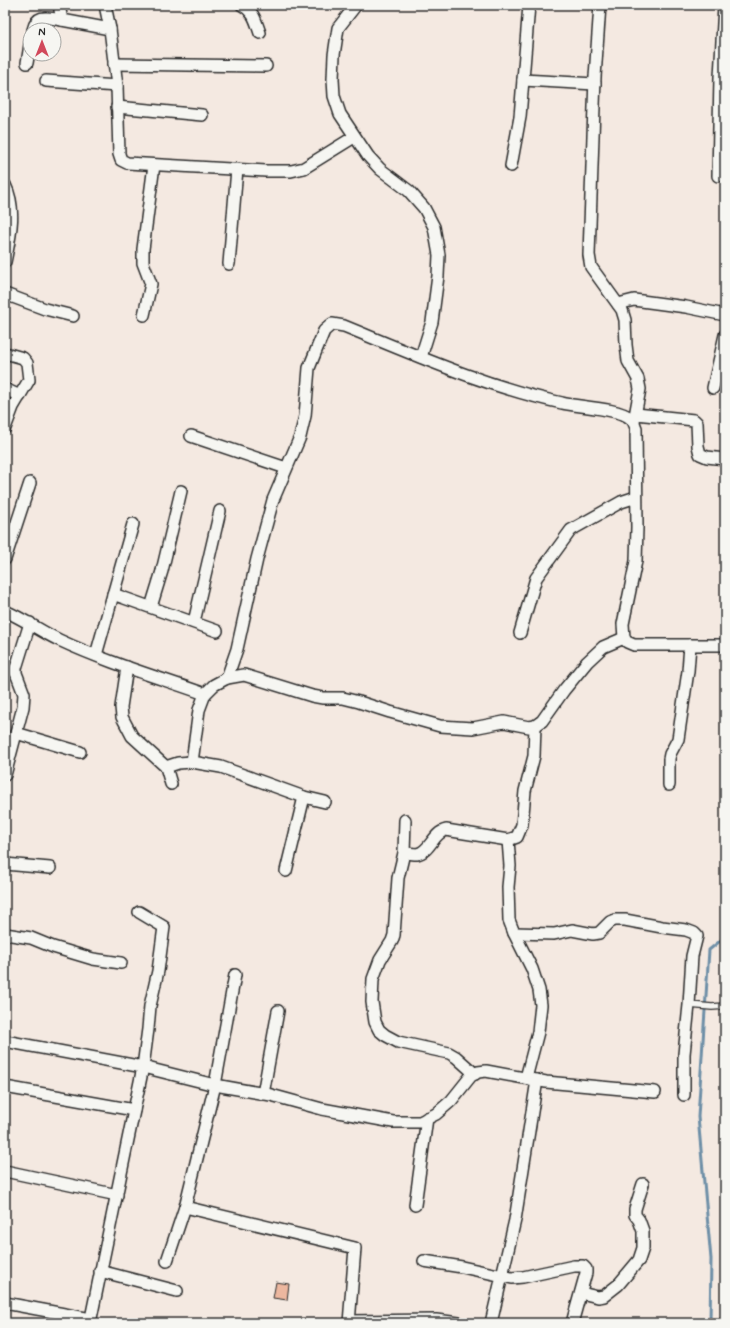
<svg xmlns="http://www.w3.org/2000/svg" width="730" height="1328" font-family="Mynerve,sans-serif">
<style>
.lines{fill:none;stroke-linecap:round;stroke-linejoin:round}
.stream{stroke:#6e8fa7;stroke-width:3}
.building{fill:#ecb79f;stroke:#2b2b2b}
.service-casing{stroke:#2b2b2b;stroke-width:8}
.minor-casing{stroke:#2b2b2b;stroke-width:14}
.service{stroke:#f6f6f2;stroke-width:5.5}
.minor{stroke:#f6f6f2;stroke-width:11}
</style>
<rect width="100%" height="100%" fill="#f4e9e1"/>
<filter id="ink" filterUnits="userSpaceOnUse"><feTurbulence type="fractalNoise" baseFrequency=".025" numOctaves="2"/><feDisplacementMap in="SourceGraphic" scale="8" xChannelSelector="R" yChannelSelector="G"/><feConvolveMatrix kernelMatrix="1 2 1 2 8 2 1 2 1" color-interpolation-filters="sRGB"/></filter>
<g filter="url(#ink)">
<g class="lines">
<polyline class="stream" points="710,1323 711,1259 698,1117 709,950 725,937"/>
</g>
<polygon class="building" points="276,1282 289,1284 287,1300 273,1298"/>
<g class="lines">
<defs>
<polyline id="service" points="689,1005 712,1007 725,1006"/>
<g id="minor">
<polyline points="59,5 62,20 110,29 117,86 119,154 121,160 127,163 266,171 291,171 304,168 354,137"/>
<polyline points="105,5 110,29"/>
<path d="M 242,5 C 254,11 256,22 260,33"/>
<polyline points="356,5 338,28 334,55 333,79 334,96 340,114 368,156 380,169 409,191 424,208 434,227 439,255 438,276 432,322 421,357"/>
<polyline points="600,5 595,77 589,255 591,267 622,310 625,320 626,345 628,361 638,379 640,389 634,421"/>
<path d="M 33,30 C 37,13 48,18 62,20"/>
<polyline points="27,63 30,45"/>
<polyline points="114,64 266,66"/>
<polyline points="523,80 595,84"/>
<polyline points="46,81 117,86"/>
<polyline points="117,107 202,115"/>
<polyline points="511,166 520,117 529,5"/>
<polyline points="718,176 720,77 724,5"/>
<path d="M 5,185 C 17,209 10,237 5,262"/>
<polyline points="229,264 237,169"/>
<polyline points="5,294 45,309 73,316"/>
<polyline points="618,304 634,300 686,307 725,315"/>
<polyline points="144,315 151,284 143,263 143,249 154,165"/>
<polyline points="5,353 23,358 27,363 29,380 13,407 5,428"/>
<polyline points="713,388 725,335"/>
<polyline points="5,389 20,396"/>
<polyline points="636,414 694,420 697,423 698,446 700,454 707,457 725,459"/>
<polyline points="191,436 286,468"/>
<polyline points="5,559 30,483"/>
<polyline points="113,594 217,631"/>
<polyline points="151,607 162,571 181,491"/>
<path d="M 5,611 C 24,619 40,631 59,640 C 106,662 157,677 205,694"/>
<polyline points="194,622 220,511"/>
<polyline points="520,633 536,578 571,530 621,502 636,497"/>
<polyline points="96,655 133,524"/>
<polyline points="127,667 121,707 122,717 132,736 166,767 171,784"/>
<path d="M 227,678 L 237,649 L 257,559 L 273,500 L 300,437 L 305,416 L 309,368 L 324,331 L 332,324 L 344,326 C 415,355 487,387 562,403 C 578,407 618,408 630,418 C 634,421 634,423 636,428 L 637,527 L 636,561 L 623,624 L 624,638 L 627,642 L 634,645 L 725,645"/>
<polyline points="16,733 80,752"/>
<polyline points="192,762 199,710 205,694 214,685 227,678 244,675 312,696 323,698 343,698 359,702 390,712 440,726 473,728 504,722 529,727 535,726 542,721 564,690 587,662 603,647 624,638"/>
<polyline points="166,767 178,763 192,762 221,767 304,797 325,802"/>
<polyline points="5,775 23,707 24,694 16,673 16,668 30,623"/>
<polyline points="669,785 669,759 670,754 678,739 688,671 690,645"/>
<polyline points="405,820 404,853 398,878 394,935 392,941 380,960 373,979 372,1002 375,1022 379,1030 385,1035 398,1042 449,1053 456,1057 475,1074"/>
<polyline points="508,840 510,866 508,887 509,920 514,933 532,969 539,990 541,1005 538,1032 526,1078"/>
<path d="M 404,853 C 408,853 413,854 417,854 C 430,852 433,833 446,830 L 508,840 L 517,837 L 522,825 L 525,791 L 534,756 L 535,726"/>
<polyline points="5,864 50,868"/>
<polyline points="286,871 304,797"/>
<polyline points="514,933 554,934 572,930 593,934 599,933 610,922 615,920 625,920 662,927 686,930 694,933 697,936 692,956 689,1005 684,1054 684,1095"/>
<polyline points="5,934 31,938 53,947 93,959 121,963"/>
<polyline points="5,1041 143,1067 215,1085 271,1095 322,1109 393,1122 420,1122 436,1114 451,1101 471,1076 478,1072 486,1071 546,1082 655,1092"/>
<polyline points="5,1087 134,1110"/>
<polyline points="263,1094 278,1011"/>
<polyline points="5,1171 117,1195"/>
<polyline points="415,1205 427,1118"/>
<polyline points="185,1207 355,1248 349,1323"/>
<polyline points="167,1261 185,1207 215,1085 235,975"/>
<polyline points="424,1261 462,1267 512,1278 523,1277 574,1266 583,1266 586,1269 586,1273 572,1323"/>
<polyline points="100,1271 177,1291"/>
<polyline points="581,1293 598,1297 604,1296 618,1285 639,1260 643,1248 643,1231 639,1220 635,1215 635,1209 643,1184"/>
<polyline points="5,1303 91,1319"/>
<polyline points="349,1321 436,1320 459,1323"/>
<polyline points="90,1323 143,1067 148,1029 150,1006 158,971 164,927 139,912"/>
<polyline points="491,1323 515,1220 537,1080"/>
</g>
</defs>
<use href="#service" class="service-casing"/>
<use href="#minor" class="minor-casing"/>
<use href="#service" class="service"/>
<use href="#minor" class="minor"/>
</g>
</g>
<rect width="730" height="1328" fill="none" stroke="#f6f6f2" stroke-width="20"/>
<rect x="10" y="10" width="710" height="1308" fill="none" stroke="#2b2b2b" stroke-width="1.5" filter="url(#ink)"/>
<g transform="translate(42 42)"><circle r="19" fill="#f6f6f2" stroke="#a5a5a2"/>
<path d="M0-3L7 15L0 10L-7 15Z" fill="#d1495b"/>
<text y="-6" font-size="11" font-weight="bold" text-anchor="middle" fill="#2b2b2b">N</text>
</g>
</svg>
